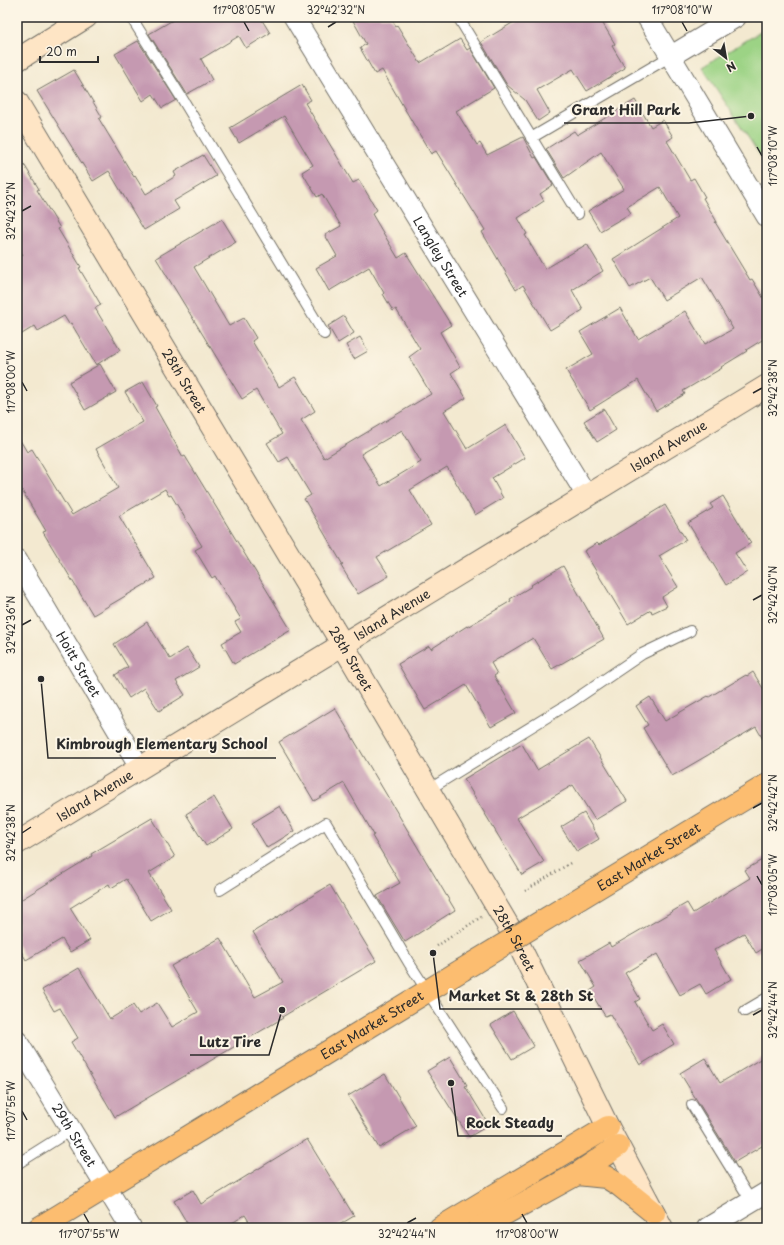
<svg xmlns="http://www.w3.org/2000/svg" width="784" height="1245" font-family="'Playpen Sans',sans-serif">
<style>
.green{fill:#9cd385;stroke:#647f58}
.building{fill:#c599b1;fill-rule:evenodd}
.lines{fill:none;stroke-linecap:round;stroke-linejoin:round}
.lane-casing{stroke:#716e65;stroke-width:12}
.street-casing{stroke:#716e65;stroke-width:22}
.secondary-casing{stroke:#716e65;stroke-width:24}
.primary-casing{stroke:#716e65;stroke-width:24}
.highway-casing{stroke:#716e65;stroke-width:24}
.path{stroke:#716e65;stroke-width:2.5;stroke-dasharray:1 3;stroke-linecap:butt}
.lane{stroke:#fff;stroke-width:10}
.street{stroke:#fff;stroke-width:20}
.secondary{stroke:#fee5c5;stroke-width:22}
.primary{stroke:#fcbd6f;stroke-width:22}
.highway{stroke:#fcbd6f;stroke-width:22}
.primary-bridge-casing{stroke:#716e65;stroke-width:24;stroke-linecap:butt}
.primary-bridge{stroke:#fcbd6f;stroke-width:22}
.ticks{fill:none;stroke:#2b2b2b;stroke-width:1.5}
.labels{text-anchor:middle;stroke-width:4;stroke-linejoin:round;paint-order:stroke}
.street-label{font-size:13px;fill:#2b2b2b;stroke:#fcf5e5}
.leader{fill:none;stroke:#2b2b2b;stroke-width:1.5}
.callout-dot{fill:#2b2b2b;stroke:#fcf5e5;stroke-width:1.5}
.callout-label{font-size:14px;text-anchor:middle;font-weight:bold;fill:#2b2b2b;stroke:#fcf5e5;stroke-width:4;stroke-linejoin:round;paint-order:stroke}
.neatline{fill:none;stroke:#2b2b2b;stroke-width:1.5}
.ticks-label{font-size:10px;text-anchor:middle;fill:#2b2b2b}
</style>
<rect width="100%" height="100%" fill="#fcf5e5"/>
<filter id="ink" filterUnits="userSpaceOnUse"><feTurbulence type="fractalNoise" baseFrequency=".025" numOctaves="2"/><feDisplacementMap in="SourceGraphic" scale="8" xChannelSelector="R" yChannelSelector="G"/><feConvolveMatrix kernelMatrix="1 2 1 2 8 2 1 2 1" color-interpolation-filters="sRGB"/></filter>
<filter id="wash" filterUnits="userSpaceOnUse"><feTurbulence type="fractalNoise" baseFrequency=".012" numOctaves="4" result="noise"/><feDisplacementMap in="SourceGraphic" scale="16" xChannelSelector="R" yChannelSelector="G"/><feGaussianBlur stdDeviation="0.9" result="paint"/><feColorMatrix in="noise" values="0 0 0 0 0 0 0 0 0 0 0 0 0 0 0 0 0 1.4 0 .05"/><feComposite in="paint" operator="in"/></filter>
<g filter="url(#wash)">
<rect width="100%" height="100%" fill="#f3e9d0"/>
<polygon class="green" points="767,28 767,166 702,67"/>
<g id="blocks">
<g class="building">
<polygon points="178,17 260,17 270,33 246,48 239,36 201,59 212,80 187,94 149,34"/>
<polygon points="351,17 390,17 396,26 397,25 420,63 460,39 467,50 470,48 494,88 456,111 477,145 480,143 487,155 523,137 534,158 536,157 553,185 540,194 544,201 518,218 527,234 525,235 545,269 587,244 603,271 572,290 583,310 550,330 523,285 516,290 482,232 485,230 436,151 431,154 382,70 375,74 360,48 366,44"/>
<polygon points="522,17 599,17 615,44 612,46 625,68 587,91 573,69 537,90 550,113 538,121 525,100 507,85 481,42"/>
<polygon points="138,41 176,100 162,108 153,94 143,101 115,54"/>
<polygon points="74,70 102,117 99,119 134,177 135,176 146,194 176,176 174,172 203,155 216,176 174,201 179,209 144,230 109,171 93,181 37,91"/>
<path d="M 302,85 L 311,100 L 305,103 L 353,183 L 359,180 L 377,210 L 372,214 L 398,258 L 406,253 L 451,325 L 440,332 L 460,367 L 451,373 L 466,398 L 444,411 L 467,449 L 506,425 L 525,458 L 492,478 L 503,498 L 475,515 L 447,467 L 410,490 L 431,525 L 377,557 L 389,576 L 358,594 L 341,566 L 343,565 L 304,499 L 311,495 L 288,457 L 279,462 L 267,443 L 282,434 L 256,390 L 242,399 L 156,258 L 222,219 L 236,242 L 194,267 L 229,326 L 244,318 L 256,338 L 252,341 L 279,387 L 295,377 L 315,411 L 301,420 L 324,458 L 431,394 L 409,357 L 420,349 L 396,309 L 393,311 L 383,294 L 384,293 L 369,267 L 329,291 L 316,268 L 337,256 L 325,235 L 341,226 L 322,194 L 317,197 L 302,172 L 313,165 L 284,116 L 239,143 L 230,128 ZM 402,430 L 421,462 L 381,486 L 361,454 Z"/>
<polygon points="635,100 651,127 663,120 673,137 667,141 690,180 694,178 705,197 703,198 717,222 715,222 750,280 752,279 767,304 767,337 746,350 747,351 721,367 722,368 683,391 685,394 656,411 638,380 590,410 566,370 593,354 580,332 620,308 638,339 685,311 705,344 733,329 702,277 664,300 650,277 630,288 613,259 678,218 660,187 627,207 631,213 600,231 588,211 624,189 601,152 564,178 546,149 574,131 577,135"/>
<polygon points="17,153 39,189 37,190 60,228 58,229 81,267 79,268 101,305 95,308 120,350 96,365 71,323 69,324 64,316 38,331 35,326 17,337 17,259 23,255 17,246"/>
<polygon points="344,316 354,333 338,343 328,326"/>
<polygon points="360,337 368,351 354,359 346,345"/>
<polygon points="100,364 116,392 85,410 69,382"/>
<polygon points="143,382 157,406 155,407 183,457 185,456 291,630 234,664 222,643 241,632 235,622 241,619 215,576 212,578 195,550 202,546 171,495 169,496 165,489 119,516 156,578 93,615 43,532 46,531 17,482 17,435 27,452 32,449 72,515 118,488 96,449 143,422 125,392"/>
<polygon points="604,409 616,430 597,442 584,421"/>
<polygon points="723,496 751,543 735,553 747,572 726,585 688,523 713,508 710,504"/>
<polygon points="665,505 686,540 659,556 678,587 662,597 667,606 652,613 651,610 628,624 584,551 597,543 599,545"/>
<polygon points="563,566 604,639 552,669 533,638 491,663 497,674 494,676 516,713 491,727 466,685 425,710 398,664 429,646 431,649 467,626 467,627 511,601 510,599 532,586 531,585"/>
<polygon points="147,622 170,659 187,648 199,667 176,681 185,695 159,711 144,688 129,698 115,675 128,667 114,644"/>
<polygon points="753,672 767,695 767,746 756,727 672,776 643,728 648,725 636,706 650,697 665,721 708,696 709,697 746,675 747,676"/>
<polygon points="335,708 455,910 405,942 377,896 400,883 372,836 374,835 344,783 314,801 279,742"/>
<polygon points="589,739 627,801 595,820 573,785 517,818 544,862 522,875 464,779 522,744 537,770"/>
<polygon points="214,797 233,829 206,846 186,814"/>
<polygon points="280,806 294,831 267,848 252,823"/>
<polygon points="584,813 599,839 577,852 561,827"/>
<polygon points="152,818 175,857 149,873 171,909 151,921 126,879 111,888 109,884 70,908 90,940 70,952 62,939 26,960 17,944 17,902 92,856 91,854"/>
<polygon points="767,857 767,946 756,953 744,933 714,950 731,979 706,994 700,984 680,995 657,954 625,973 640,999 635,1002 652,1030 662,1024 674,1044 640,1065 610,1014 605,1016 590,991 596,987 580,960 609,943 611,947 687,903 693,913 750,878 745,870"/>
<polygon points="330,885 376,961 282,1017 283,1018 115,1117 71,1042 78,1038 60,1008 54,1011 42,990 79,968 110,1019 133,1005 139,1014 157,1003 172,1027 198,1012 171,966 220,938 255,997 283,982 253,932"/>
<polygon points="513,1011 534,1046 512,1059 491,1025"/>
<polygon points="767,1055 767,1143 735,1162 680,1073 705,1058 720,1083"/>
<polygon points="450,1057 467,1085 465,1086 489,1125 469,1137 427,1071"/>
<polygon points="385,1074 416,1126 379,1148 348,1096"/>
<polygon points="307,1139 354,1216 334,1228 253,1228 245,1215 224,1228 190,1228 174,1201 193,1190 201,1204"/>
</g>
</g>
</g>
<g filter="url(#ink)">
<use href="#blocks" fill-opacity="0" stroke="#716e65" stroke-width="1"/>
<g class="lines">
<defs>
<g id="lane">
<polyline points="131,17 183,100 324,334"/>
<polyline points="458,17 578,214"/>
<polyline points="531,138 671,56"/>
<polyline points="428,790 570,703 642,654 690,631"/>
<polyline points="220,890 326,823 409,963 503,1108"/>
<polyline points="745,1011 767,998"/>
<polyline points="692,1105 751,1201"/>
<polyline points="17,1164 71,1130"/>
</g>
<g id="street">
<path id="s1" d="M 294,17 L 587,496"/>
<polyline points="647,17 767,217"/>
<polyline points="671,56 736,17"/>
<path id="s2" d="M 17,560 L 140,768"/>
<path id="s3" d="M 17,1041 L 131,1228"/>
<polyline points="707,1228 767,1192"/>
</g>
<g id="secondary">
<polyline points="17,60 86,17"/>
<path id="s4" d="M 17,102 L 343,645 L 517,941 L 608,1127 L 662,1228"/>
<path id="s5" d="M 17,843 L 767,386"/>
</g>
<g id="primary">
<path id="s6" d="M 564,908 L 767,785"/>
<path id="s7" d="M 39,1228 L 462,970"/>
</g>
<g id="highway">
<polyline points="577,1174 606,1177 619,1185 654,1213"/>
<polyline points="440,1228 608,1127"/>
<polyline points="479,1228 577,1174 618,1146"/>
</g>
</defs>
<use href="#lane" class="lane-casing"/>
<use href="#street" class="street-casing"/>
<use href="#secondary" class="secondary-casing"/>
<use href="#primary" class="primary-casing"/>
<use href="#highway" class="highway-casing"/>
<g class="path">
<polyline points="525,891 572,862"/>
<polyline points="437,946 481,917"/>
</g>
<use href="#lane" class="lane"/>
<use href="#street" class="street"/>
<use href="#secondary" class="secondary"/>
<use href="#primary" class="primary"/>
<use href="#highway" class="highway"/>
<defs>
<polyline id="primary-bridge" points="462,970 564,908"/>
</defs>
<use href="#primary-bridge" class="primary-bridge-casing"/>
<use href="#primary-bridge" class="primary-bridge"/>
</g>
</g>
<path class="ticks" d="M 244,22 L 249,31M 682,22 L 687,31M 328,27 L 336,22M 757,147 L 762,156M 22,211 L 31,206M 22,382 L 27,391M 753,393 L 762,388M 753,600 L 762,595M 22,625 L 31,620M 753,808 L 762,803M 22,833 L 31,827M 757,876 L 762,885M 753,1015 L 762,1010M 22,1111 L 27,1120M 84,1214 L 89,1223M 522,1214 L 527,1223M 407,1223 L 416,1218"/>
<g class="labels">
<g class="street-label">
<text dy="5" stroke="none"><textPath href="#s1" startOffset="281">Langley Street</textPath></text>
<text dy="5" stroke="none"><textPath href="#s4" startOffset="325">28th Street</textPath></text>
<text dy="5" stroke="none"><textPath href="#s5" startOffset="763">Island Avenue</textPath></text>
<text dy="5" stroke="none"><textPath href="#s5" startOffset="439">Island Avenue</textPath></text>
<text dy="5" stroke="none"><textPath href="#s4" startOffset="649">28th Street</textPath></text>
<text dy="5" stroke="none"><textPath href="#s2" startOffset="121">Hoitt Street</textPath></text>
<text dy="5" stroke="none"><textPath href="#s5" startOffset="91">Island Avenue</textPath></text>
<text dy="5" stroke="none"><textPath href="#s6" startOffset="99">East Market Street</textPath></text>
<text dy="5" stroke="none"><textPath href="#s4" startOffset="973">28th Street</textPath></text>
<text dy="5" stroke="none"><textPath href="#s7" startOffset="390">East Market Street</textPath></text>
<text dy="5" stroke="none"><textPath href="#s3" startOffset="110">29th Street</textPath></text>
</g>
</g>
<path class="leader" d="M751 116L689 123H564M41 679L48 758H276M433 953L440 1009H602M282 1010L269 1055H190M451 1083L458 1136H562"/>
<g class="callout-dot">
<circle cx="751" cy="116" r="4"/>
<circle cx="41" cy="679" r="4"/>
<circle cx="433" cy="953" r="4"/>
<circle cx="282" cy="1010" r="4"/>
<circle cx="451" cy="1083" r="4"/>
</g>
<g class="callout-label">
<text x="626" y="115">Grant Hill Park</text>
<text x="162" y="749">Kimbrough Elementary School</text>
<text x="521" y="1001">Market St &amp; 28th St</text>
<text x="230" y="1047">Lutz Tire</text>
<text x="510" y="1128">Rock Steady</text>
</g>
<rect width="784" height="1245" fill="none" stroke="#fcf5e5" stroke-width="44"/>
<g transform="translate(726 58) rotate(149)" stroke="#fcf5e5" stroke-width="3" paint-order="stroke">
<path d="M0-3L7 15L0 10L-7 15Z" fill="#2b2b2b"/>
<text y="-6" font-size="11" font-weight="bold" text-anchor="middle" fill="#2b2b2b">N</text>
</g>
<path d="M40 56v6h58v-6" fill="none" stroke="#2b2b2b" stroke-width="2"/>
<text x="46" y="56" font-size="12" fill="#2b2b2b" stroke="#fcf5e5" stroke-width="3" paint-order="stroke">20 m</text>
<rect x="22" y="22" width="740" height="1201" class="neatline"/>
<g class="ticks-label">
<text x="244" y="14">117°08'05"W</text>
<text x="336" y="14">32°42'32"N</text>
<text x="682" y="14">117°08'10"W</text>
<text transform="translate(773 156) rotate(-90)" y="4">117°08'10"W</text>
<text transform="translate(11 211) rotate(-90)" y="4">32°42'32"N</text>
<text transform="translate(11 382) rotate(-90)" y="4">117°08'00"W</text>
<text transform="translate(773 388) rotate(-90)" y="4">32°42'38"N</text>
<text transform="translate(773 595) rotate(-90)" y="4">32°42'40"N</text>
<text transform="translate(11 625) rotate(-90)" y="4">32°42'36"N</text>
<text transform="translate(773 803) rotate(-90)" y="4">32°42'42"N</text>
<text transform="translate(11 833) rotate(-90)" y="4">32°42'38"N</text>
<text transform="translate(773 885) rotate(-90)" y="4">117°08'05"W</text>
<text transform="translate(773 1010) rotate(-90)" y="4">32°42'44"N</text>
<text transform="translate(11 1111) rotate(-90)" y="4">117°07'55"W</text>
<text x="89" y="1238">117°07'55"W</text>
<text x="407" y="1238">32°42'44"N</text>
<text x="527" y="1238">117°08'00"W</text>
</g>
</svg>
